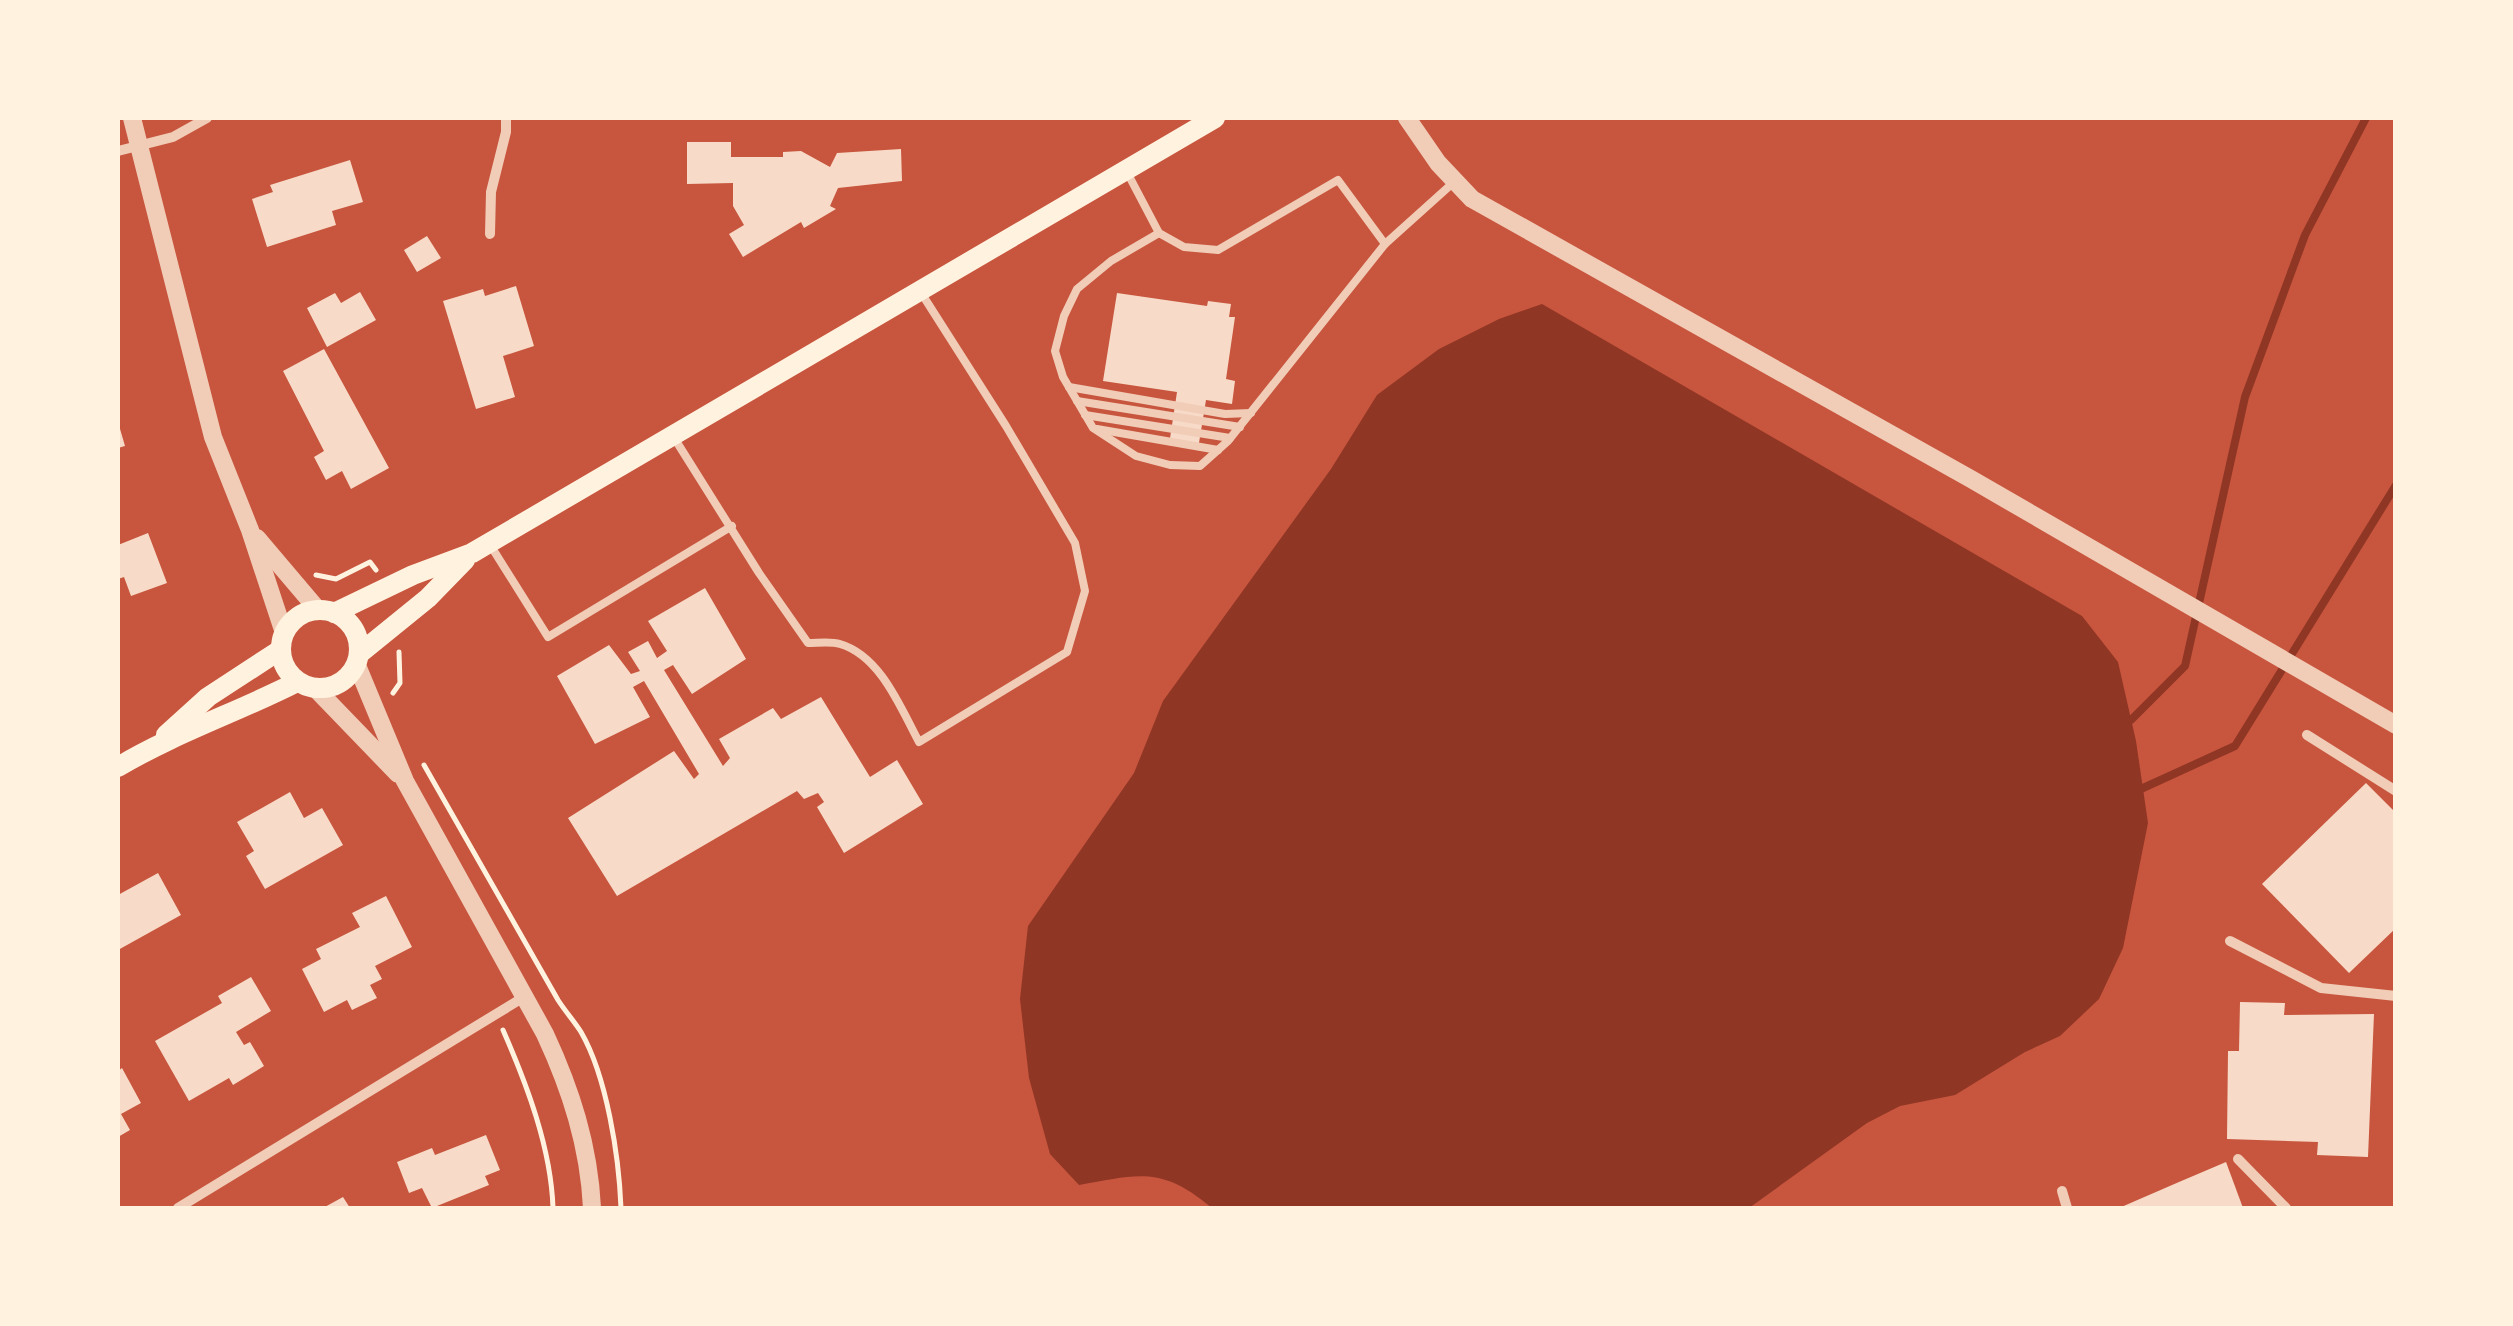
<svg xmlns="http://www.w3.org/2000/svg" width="2513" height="1326" font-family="Karla,sans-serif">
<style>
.water{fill:#8f3625}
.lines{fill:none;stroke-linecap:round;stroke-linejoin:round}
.stream{stroke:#8f3625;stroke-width:8}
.building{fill:#f7dbc8}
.path{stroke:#fff3e0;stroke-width:5}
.service{stroke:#f1ccb7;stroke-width:8}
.minor{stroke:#f1ccb7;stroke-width:10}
.tertiary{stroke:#f1ccb7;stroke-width:18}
.secondary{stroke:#fff3e0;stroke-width:20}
</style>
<rect width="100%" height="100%" fill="#c8553d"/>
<path class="water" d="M 1542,304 L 2082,616 L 2118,662 L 2136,741 L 2148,823 L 2123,948 L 2099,999 L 2060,1036 L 2025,1052 L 1955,1095 L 1900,1106 L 1867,1123 L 1749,1208 L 1212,1208 C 1162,1166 1139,1174 1079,1185 L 1050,1154 L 1029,1078 L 1020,999 L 1028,926 L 1134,773 L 1163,701 L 1331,469 L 1377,395 L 1439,349 L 1499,319 Z"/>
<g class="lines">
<g class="stream">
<polyline points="2131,720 2185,666 2245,397 2305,235 2366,118"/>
<polyline points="2143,788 2235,746 2396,485"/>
</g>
</g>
<g class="building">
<polygon points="687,142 731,142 731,157 783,157 783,152 801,151 830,167 837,153 901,149 902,181 838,188 830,206 836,209 804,228 801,222 743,257 729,234 744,225 733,206 733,183 687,184"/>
<polygon points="350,160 363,202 332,211 336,225 267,247 252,199 273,192 270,185"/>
<polygon points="427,236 441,258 417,272 404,250"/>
<polygon points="516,286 534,346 503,356 515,397 476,409 443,301 483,289 485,296"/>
<polygon points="360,292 376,320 327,347 307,308 335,293 341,303"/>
<polygon points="1117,293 1207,306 1208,301 1231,304 1229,317 1235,317 1226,379 1235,381 1232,404 1206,400 1198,449 1169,445 1177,392 1103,381"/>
<polygon points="324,349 389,468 351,489 342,471 326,480 314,457 324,451 283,371"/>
<polygon points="118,422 125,446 118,448"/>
<polygon points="148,533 167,583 131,596 124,577 118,579 118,545"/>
<polygon points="705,588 746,659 692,694 673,665 664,670 723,766 730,758 719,739 773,708 781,719 821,697 870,777 897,760 923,804 844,853 817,807 824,802 818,793 804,799 797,791 617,896 568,818 674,751 694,779 699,774 644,681 633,687 650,717 595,744 557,676 609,645 631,674 640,671 628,652 648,641 657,658 667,651 648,621"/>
<polygon points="2366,783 2396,813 2396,928 2349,973 2262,884"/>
<polygon points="290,792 304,818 322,808 343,845 265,889 246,856 254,851 237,822"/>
<polygon points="158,873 181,915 118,950 118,895"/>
<polygon points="386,896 412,947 375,966 382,979 370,985 377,998 352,1010 347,1000 324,1012 302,969 321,959 316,949 360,927 352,913"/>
<polygon points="251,977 271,1011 236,1032 244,1045 250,1042 264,1066 233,1085 229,1078 189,1101 155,1041 222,1003 218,996"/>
<polygon points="2240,1002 2285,1003 2284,1015 2374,1014 2368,1157 2317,1155 2318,1142 2227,1139 2228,1051 2239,1051"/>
<polygon points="122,1068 141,1103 121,1114 130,1130 118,1137 118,1071"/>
<polygon points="486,1135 500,1170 485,1176 489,1185 432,1208 422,1188 409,1193 397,1162 432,1148 435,1155"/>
<polygon points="2226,1162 2243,1208 2119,1208 2179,1182"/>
<polygon points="343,1197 350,1208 323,1208"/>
</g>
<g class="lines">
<g class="path">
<polyline points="316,575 336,579 370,562 376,570"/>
<polyline points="393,693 400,683 399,652"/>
<path d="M 424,765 L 558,1000 C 565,1011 574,1021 581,1032 C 607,1077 619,1157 621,1208"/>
<path d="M 503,1030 C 527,1085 551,1148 553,1208"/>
</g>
<g class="service">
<polyline points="1128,174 1159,233 1184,247 1218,250 1338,180 1385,244"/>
<polyline points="1159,233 1111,261 1077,289 1064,316 1055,351 1063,377 1093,428 1136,456 1170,465 1200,466 1228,441 1385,244 1454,182"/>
<polyline points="1069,387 1225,414 1251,413"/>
<polyline points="1077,401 1240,427"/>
<polyline points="1085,415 1230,438"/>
<polyline points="1097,429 1218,450"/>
<path d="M 673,436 L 759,573 L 808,643 C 818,643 831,641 840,644 C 881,656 901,709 919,742 L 1067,652 L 1085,591 L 1075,543 L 1006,426 L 920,291"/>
<polyline points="489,543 548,637 732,526"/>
</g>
<g class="minor">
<polyline points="118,151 173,137 207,118"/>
<polyline points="490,234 491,192 506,132 506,118"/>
<polyline points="2307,735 2396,791"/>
<polyline points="2230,941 2321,988 2396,996"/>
<polyline points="2238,1159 2286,1208"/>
<polyline points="2062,1191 2067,1208"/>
<polyline points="178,1208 524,997"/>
</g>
<g class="tertiary">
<polyline points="132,118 213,437 250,530 284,633"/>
<polyline points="1407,118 1438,163 1472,199 1971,479 2396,725"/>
<polyline points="257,538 318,610"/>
<path d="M 356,663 L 405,781 L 545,1034 C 571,1090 589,1146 592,1208"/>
<polyline points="315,688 398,774"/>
</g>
<g class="secondary">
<circle cx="320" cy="649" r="39"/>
<polyline points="334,613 413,575 472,553 1215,118"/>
<polyline points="359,654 428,598 465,560"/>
<polyline points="166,735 208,697 280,650"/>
<path d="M 118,767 C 175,733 238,712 297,682"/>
</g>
</g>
<rect width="2513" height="1326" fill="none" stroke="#fff3e0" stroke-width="240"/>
</svg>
